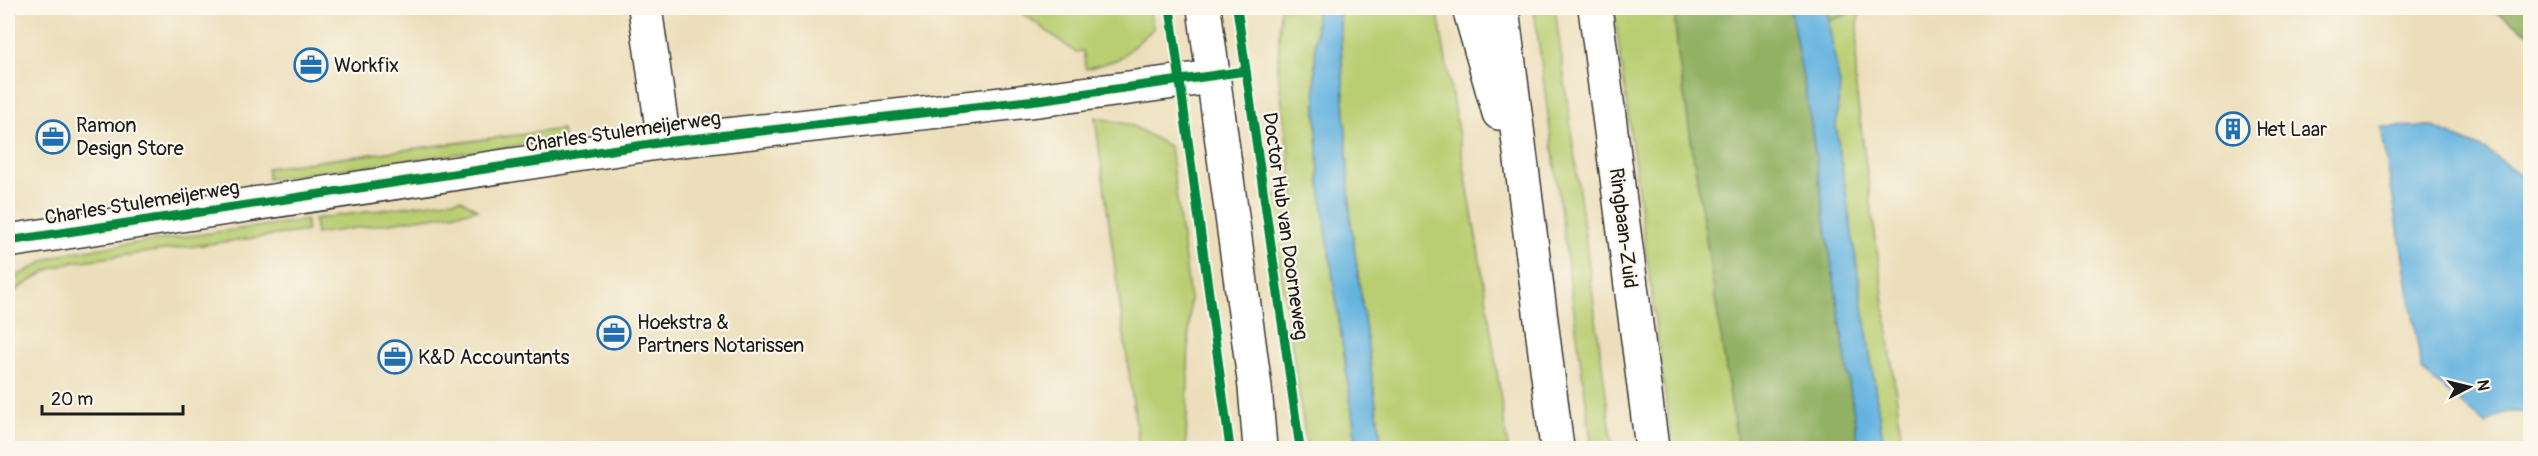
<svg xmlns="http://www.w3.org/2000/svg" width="2538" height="456" font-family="Pangolin,sans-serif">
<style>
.green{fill:#b9ce72;stroke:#6a7547;stroke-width:1.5}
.forest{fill:#92b164;stroke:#576640;stroke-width:1.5}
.water{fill:#65b3df;stroke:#40687e;stroke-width:1.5}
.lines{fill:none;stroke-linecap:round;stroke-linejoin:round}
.street-casing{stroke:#3b3934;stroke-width:36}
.secondary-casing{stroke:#3b3934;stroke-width:36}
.street{stroke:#fff;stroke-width:33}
.secondary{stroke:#fff;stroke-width:33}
.cycleway-casing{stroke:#fbf7ec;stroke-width:13}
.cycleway{stroke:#00873e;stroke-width:9}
.labels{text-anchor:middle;stroke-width:4.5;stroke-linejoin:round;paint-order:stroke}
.poi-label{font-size:20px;fill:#1c1c1c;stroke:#fbf7ec;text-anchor:start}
.street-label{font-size:20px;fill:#1c1c1c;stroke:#fbf7ec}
</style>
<rect width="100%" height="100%" fill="#fbf7ec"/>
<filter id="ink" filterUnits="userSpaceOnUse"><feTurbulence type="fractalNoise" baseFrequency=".0167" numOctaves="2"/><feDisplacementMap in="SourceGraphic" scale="12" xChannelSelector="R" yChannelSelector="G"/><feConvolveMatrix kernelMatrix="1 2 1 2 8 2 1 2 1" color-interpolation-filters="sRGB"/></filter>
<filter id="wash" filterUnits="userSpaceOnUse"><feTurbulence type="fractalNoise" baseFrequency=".008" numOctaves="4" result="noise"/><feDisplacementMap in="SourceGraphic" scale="24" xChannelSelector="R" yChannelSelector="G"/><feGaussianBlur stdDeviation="1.35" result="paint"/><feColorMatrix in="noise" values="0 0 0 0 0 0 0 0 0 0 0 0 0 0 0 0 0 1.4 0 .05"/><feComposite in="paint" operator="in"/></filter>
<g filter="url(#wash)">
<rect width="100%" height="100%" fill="#ecdeba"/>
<g class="green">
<polygon points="1016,8 1150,8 1153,29 1119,59 1086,69 1083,51 1075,52"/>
<polygon points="1280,8 1316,8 1315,81 1319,178 1357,448 1307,448 1271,205 1271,197 1294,194 1278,72"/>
<polygon points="1339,8 1437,8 1485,289 1508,448 1382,448 1351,224"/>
<polygon points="1534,8 1555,8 1613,448 1592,448"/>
<polygon points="1614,8 1674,8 1678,54 1738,448 1672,448"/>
<polygon points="1859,10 1855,81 1903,448 1884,448 1836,126 1829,21"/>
<polygon points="1095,117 1131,125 1170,147 1190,299 1186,448 1139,448"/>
<polygon points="562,129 563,138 547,142 268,179 267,168"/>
<polygon points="461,199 478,210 316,234 314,219"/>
<polygon points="306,220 307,231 75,262 50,269 8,295 10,280 49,259 71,252"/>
</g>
<g class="forest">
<polygon points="1674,8 1790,8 1808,105 1859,448 1738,448 1678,54"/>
<polygon points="1826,8 1890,8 1859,10 1829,21"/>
<polygon points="2489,8 2530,8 2530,34"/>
</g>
<g class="water">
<polygon points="1316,8 1339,8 1351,224 1382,448 1357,448 1319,178 1315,81"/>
<polygon points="1790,8 1826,8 1840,86 1836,126 1884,448 1859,448 1808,105"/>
<path d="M 2431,126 L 2486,150 L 2530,182 L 2530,414 C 2511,410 2501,411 2486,424 L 2422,371 L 2381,127 Z"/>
</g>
</g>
<g filter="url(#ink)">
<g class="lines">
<defs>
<g id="street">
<polyline points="645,8 664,142"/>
<polyline points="1204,8 1255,387 1260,448"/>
<polyline points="8,241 664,142 1037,100 1213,77"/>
</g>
<g id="secondary">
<polyline points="1469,8 1499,113"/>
<polyline points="1502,8 1557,448"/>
<polyline points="1595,8 1652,448"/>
</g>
</defs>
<use href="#street" class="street-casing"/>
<use href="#secondary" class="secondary-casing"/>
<use href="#street" class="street"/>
<use href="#secondary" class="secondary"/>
<defs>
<g id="cycleway">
<polyline points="1170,8 1230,448"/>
<polyline points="1237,8 1300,448"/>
<polyline points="8,241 664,142 1037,100 1246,71"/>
</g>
</defs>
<use href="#cycleway" class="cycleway-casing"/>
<use href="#cycleway" class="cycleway"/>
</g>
</g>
<defs>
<symbol id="office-ring" viewBox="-11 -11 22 22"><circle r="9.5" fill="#fbf7ec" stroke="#1f6fb2" stroke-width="1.5"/><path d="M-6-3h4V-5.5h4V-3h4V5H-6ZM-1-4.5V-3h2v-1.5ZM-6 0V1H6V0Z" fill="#1f6fb2"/></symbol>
<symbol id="building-ring" viewBox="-11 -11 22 22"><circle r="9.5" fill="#fbf7ec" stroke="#1f6fb2" stroke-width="1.5"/><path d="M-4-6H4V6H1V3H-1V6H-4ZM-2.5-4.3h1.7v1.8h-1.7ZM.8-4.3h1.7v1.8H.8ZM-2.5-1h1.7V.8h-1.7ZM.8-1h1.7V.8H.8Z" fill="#1f6fb2"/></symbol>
</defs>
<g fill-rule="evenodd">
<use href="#office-ring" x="292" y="46" width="38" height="38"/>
<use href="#building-ring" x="2214" y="110" width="38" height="38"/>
<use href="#office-ring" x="34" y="118" width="38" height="38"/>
<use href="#office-ring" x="595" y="314" width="38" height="38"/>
<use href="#office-ring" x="376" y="338" width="38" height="38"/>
</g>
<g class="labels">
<g class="poi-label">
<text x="334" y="72">Workfix</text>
<text x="76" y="132">Ramon<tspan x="76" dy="23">Design Store</tspan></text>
<text x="2256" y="136">Het Laar</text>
<text x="637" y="329">Hoekstra &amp;<tspan x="637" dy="23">Partners Notarissen</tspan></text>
<text x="418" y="364">K&amp;D Accountants</text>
</g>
<g class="street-label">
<text transform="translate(623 131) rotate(-8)" y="7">Charles Stulemeijerweg</text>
<text transform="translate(142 202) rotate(-9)" y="7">Charles Stulemeijerweg</text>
<text transform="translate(1286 226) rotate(82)" y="7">Doctor Hub van Doorneweg</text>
<text transform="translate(1624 228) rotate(83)" y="7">Ringbaan-Zuid</text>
</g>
</g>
<rect width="2538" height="456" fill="none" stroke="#fbf7ec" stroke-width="30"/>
<g transform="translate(2469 387) rotate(83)" stroke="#fbf7ec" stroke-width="4.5" paint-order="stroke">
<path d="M0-4.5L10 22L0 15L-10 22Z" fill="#1c1c1c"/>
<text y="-9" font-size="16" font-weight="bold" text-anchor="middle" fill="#1c1c1c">N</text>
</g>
<path d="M42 405v9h141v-9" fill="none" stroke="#1c1c1c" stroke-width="3"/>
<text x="51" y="405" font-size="18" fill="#1c1c1c" stroke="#fbf7ec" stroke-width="4.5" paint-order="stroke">20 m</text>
</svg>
